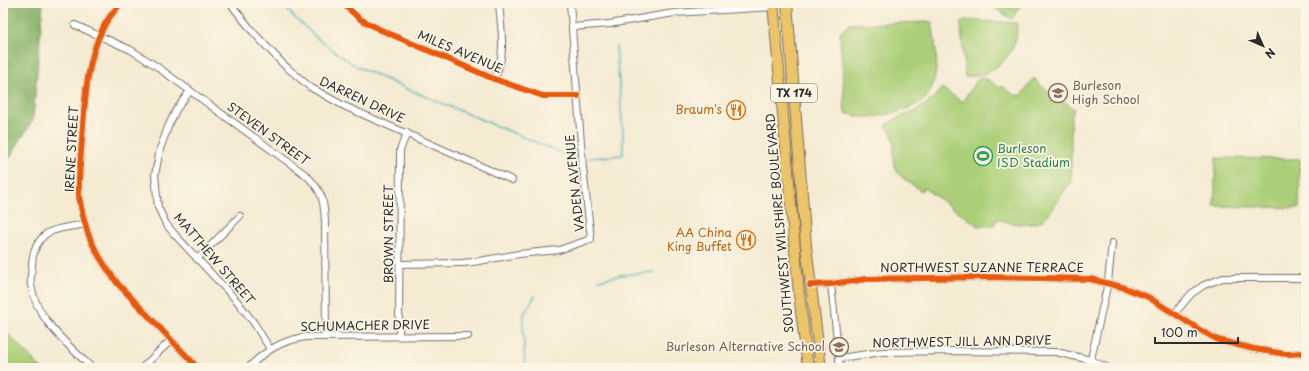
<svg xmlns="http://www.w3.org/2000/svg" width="1309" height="371" font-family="'Playpen Sans',sans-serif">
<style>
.green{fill:#abcf78;stroke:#6b7d52}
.forest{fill:#88b268;stroke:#5a6e4a}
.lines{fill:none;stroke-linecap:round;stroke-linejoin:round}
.stream{stroke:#45b5bb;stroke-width:1.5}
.minor-casing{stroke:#726e66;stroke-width:8}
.primary-casing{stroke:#726e66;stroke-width:12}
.minor{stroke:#fff;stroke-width:6}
.primary{stroke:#eec469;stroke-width:10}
.cycleway-casing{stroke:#fcf5e5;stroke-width:8}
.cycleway{stroke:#e8590c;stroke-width:6}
.labels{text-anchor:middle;stroke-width:3.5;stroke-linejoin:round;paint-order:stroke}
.shield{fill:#fcf5e5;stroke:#6a6863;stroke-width:1}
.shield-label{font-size:11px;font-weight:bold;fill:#2b2b2b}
.street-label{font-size:12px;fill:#2b2b2b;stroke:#fcf5e5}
.education-label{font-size:12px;fill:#785e54;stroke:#fcf5e5;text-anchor:start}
.food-label{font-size:12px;fill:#c56008;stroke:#fcf5e5;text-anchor:end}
.leisure-label{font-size:12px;fill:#27864d;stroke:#fcf5e5;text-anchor:start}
</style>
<rect width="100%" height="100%" fill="#fcf5e5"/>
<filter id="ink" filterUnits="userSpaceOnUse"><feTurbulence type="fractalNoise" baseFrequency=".025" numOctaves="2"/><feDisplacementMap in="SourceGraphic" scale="8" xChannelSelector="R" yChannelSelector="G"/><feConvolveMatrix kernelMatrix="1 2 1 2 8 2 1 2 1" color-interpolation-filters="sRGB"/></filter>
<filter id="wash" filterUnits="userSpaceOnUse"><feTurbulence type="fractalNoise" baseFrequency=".012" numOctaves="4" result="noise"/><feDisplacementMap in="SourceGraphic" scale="16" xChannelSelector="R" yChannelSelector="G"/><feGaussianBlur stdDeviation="0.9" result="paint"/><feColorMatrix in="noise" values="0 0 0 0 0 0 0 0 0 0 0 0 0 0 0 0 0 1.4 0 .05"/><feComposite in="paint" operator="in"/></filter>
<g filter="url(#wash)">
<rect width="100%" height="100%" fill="#f5ebd3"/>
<g class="green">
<polygon points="987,3 1015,3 1020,6 1012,19"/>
<path d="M 964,20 L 1017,23 C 1017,29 1017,36 1015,42 C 1007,65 987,76 965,77 L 961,24 Z"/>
<path d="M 932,22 C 935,42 940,65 932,86 C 931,90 928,96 925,99 C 910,110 887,116 870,117 C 862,118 853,115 845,113 L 840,33 L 849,24 Z"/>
<path d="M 981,78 L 987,79 L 1000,88 L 1002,86 L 1015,96 L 1017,94 L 1020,97 L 1034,78 L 1038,83 L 1074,109 L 1071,117 L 1071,185 L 1068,185 C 1061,195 1053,211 1044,219 C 1032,228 1010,224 998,219 L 993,226 L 978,226 L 924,188 L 921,191 C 914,185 901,179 897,171 C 889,157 900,138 886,126 C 894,119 900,117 910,113 C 923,107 934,100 942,88 L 962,102 L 977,80 Z"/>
<polygon points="1216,158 1300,159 1299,208 1214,206"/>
<polygon points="3,329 41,368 3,368"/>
</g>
<polygon class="forest" points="3,3 43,3 33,120 3,168"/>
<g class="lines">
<g class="stream">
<polyline points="282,3 294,17 317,38 338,54 356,66 398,85 576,159"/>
<polyline points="590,158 623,155 623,134 616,46"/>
<polyline points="599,280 621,275 654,272"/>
<polyline points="525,368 523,327 524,314 535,296"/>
</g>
</g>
</g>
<g filter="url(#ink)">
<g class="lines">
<defs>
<g id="minor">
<path d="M 121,3 C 114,11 107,19 103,28 C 86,61 85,102 82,138 C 81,156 78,178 79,196 C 80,203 83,216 85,223 C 89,243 106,268 118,284 L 198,368"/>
<polyline points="230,3 253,32 283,64 310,87 344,106 512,180"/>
<path d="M 75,25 L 131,50 L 156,66 L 306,175 C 322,191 324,199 325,222 L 326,336"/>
<polyline points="573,27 609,24 674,13 774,7"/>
<path d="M 494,79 C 507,54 501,29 499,3"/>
<polyline points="190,91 176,110 168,127 160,149 155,175 158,207 166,224 176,236 237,301 254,323 270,349"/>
<path d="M 85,224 C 73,227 56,227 46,234 C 36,242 32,255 32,267 C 31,273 30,280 31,285 C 36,320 69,345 92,368"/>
<polyline points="197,259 240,216"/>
<polyline points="400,264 462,263 473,262 519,254 559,250 591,239 583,168 570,3"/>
<polyline points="831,284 840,368"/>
<polyline points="810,285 831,284 867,279 988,277 1090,279 1122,287 1148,297 1200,330 1218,340 1254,349 1286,354 1306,353"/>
<polyline points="1175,313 1191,294 1204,285 1223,278 1306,278"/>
<polyline points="399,336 400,150 407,133"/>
<polyline points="839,358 882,352 955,351 1056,352 1091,360 1108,368"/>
<polyline points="142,368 171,340"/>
<path d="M 248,368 C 265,351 282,340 306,337 L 468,336"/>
<polyline points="1089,368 1108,282 1112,243"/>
</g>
<g id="primary">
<polyline points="773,3 799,294 808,368"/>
<polyline points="787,3 806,246 821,368"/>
</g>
</defs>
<use href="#minor" class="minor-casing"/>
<use href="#primary" class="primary-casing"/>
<use href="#minor" class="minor"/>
<use href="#primary" class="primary"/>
<defs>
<g id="cycleway">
<path d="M 121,3 C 114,11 107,19 103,28 C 86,61 85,102 82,138 C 81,156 78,178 79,196 C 80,203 83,216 85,223 C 89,243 106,268 118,284 L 198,368"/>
<polyline points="342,3 360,19 381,30 494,79 543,96 578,96"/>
<polyline points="810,285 831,284 867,279 988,277 1090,279 1122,287 1148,297 1200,330 1218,340 1254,349 1286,354 1306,353"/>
</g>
</defs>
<use href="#cycleway" class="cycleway-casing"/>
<use href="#cycleway" class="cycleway"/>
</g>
</g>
<defs>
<symbol id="school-ring" viewBox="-11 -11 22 22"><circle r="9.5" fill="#fcf5e5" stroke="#8d6e63" stroke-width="1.5"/><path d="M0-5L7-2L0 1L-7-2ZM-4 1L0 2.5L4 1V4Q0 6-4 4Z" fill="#8d6e63"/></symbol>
<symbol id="restaurant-ring" viewBox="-11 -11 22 22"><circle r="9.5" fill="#fcf5e5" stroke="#e8710a" stroke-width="1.5"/><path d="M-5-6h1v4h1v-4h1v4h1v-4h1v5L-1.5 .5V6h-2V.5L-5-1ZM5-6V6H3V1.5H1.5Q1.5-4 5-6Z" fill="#e8710a"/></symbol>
<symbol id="stadium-ring" viewBox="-11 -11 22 22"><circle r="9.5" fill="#fcf5e5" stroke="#2e9e5b" stroke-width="1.5"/><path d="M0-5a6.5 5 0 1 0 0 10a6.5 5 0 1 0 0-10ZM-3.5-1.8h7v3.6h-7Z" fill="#2e9e5b"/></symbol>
</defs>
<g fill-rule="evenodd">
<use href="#school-ring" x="1047" y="82" width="22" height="22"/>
<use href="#restaurant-ring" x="725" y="99" width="22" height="22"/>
<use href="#stadium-ring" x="972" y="145" width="22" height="22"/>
<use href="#restaurant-ring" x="735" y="229" width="22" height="22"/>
<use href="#school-ring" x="828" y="336" width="22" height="22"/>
</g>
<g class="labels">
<rect class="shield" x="771" y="84" width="46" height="18" rx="3"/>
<g class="shield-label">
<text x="794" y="97">TX 174</text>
</g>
<g class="street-label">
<text transform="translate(460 52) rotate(23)" y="4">MILES AVENUE</text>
<text transform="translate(362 100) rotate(25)" y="4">DARREN DRIVE</text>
<text transform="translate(268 134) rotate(36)" y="4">STEVEN STREET</text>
<text transform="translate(72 149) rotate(-87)" y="4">IRENE STREET</text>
<text transform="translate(575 183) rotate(-96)" y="4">VADEN AVENUE</text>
<text transform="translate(780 223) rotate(-95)" y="4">SOUTHWEST WILSHIRE BOULEVARD</text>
<text transform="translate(389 234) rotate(-90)" y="4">BROWN STREET</text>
<text transform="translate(214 259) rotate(49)" y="4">MATTHEW STREET</text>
<text x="982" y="272">NORTHWEST SUZANNE TERRACE</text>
<text transform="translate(365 326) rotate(-1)" y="4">SCHUMACHER DRIVE</text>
<text transform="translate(962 342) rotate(-1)" y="4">NORTHWEST JILL ANN DRIVE</text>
</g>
<g class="education-label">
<text x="1072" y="90">Burleson<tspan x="1072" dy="14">High School</tspan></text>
<text x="825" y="351" text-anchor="end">Burleson Alternative School</text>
</g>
<g class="food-label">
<text x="722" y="114">Braum's</text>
<text x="732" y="237">AA China<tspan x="732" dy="14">King Buffet</tspan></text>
</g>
<g class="leisure-label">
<text x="997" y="153">Burleson<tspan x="997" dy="14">ISD Stadium</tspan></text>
</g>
</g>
<rect width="1309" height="371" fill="none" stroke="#fcf5e5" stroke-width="16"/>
<g transform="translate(1263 46) rotate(135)" stroke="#fcf5e5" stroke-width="3" paint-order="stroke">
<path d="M0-3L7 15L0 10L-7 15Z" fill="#2b2b2b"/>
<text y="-6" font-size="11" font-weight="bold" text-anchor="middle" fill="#2b2b2b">N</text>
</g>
<path d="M1155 337v6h83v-6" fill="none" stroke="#2b2b2b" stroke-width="2"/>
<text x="1161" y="337" font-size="12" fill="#2b2b2b" stroke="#fcf5e5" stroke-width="3" paint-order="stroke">100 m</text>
</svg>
